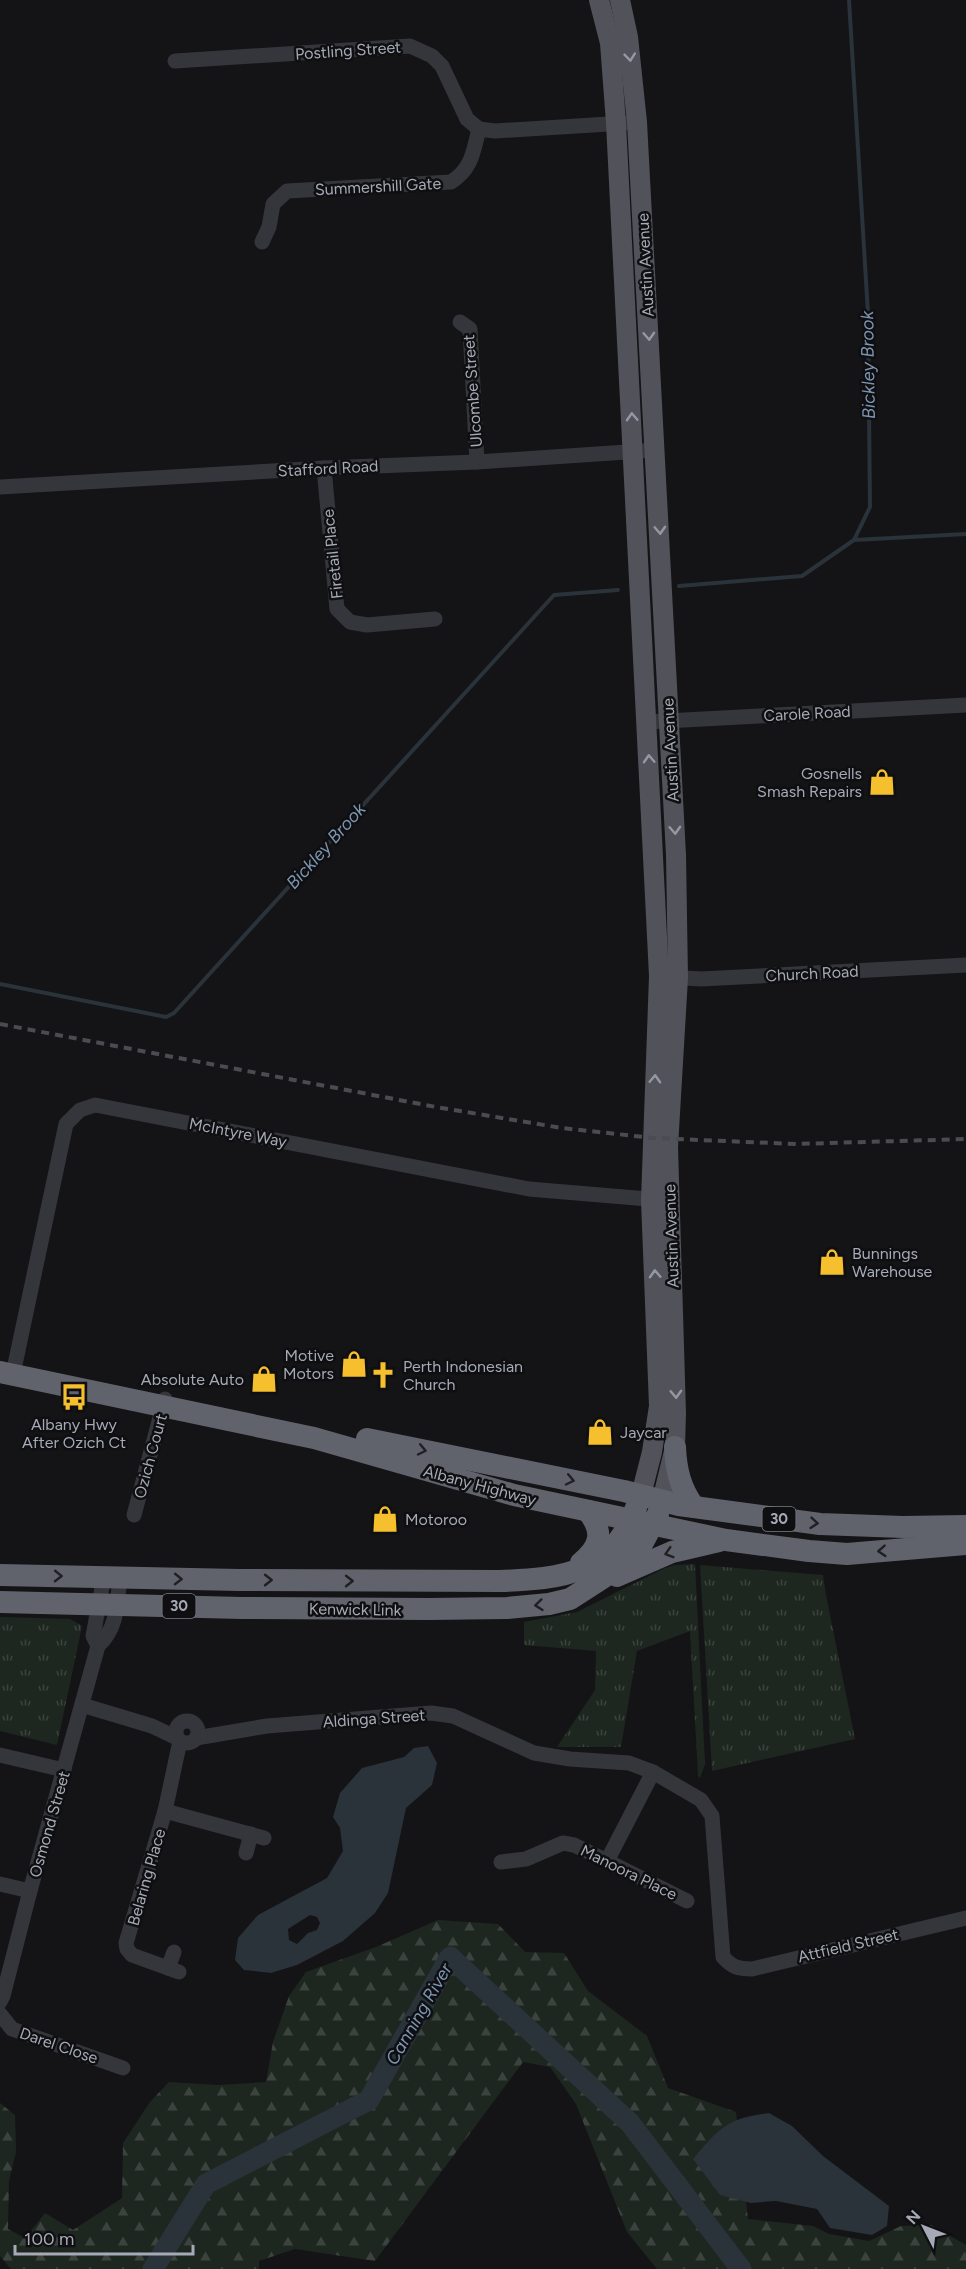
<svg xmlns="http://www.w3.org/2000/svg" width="966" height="2269" font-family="Figtree,sans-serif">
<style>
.grass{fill:url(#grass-tufts)}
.forest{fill:url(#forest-firs)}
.water{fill:#2a323a;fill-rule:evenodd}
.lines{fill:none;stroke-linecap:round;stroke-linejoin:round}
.stream{stroke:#2a323a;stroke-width:4}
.river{stroke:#2a323a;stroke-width:21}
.minor{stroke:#35363b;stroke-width:15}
.major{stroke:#51525a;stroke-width:20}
.highway{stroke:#61636c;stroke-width:22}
.rail{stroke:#4a4c52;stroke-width:4;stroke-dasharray:8 6;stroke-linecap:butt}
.oneway{stroke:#9598a4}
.oneway2{stroke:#1f2023}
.labels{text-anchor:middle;stroke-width:5;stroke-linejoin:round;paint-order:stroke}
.shield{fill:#0f0f11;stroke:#797c85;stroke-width:1.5}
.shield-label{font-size:15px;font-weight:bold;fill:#a6aab7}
.street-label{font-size:16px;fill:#a6aab7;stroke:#0f0f11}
.poi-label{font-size:16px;fill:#a6aab7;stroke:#0f0f11;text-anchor:start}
.water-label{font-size:18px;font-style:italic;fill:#7c95b2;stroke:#0f0f11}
</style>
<defs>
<pattern id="grass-tufts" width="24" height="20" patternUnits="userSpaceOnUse" patternTransform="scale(1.5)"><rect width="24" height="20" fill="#1e2620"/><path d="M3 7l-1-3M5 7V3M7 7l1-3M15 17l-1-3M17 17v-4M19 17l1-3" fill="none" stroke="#3c433e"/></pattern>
<pattern id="forest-firs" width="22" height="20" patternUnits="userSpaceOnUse" patternTransform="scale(1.5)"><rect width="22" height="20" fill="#1e2620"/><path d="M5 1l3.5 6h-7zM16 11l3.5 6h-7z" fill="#3c433e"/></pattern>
</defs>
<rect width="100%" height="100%" fill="#141416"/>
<g class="grass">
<polygon points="695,1564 705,1764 700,1778 698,1776 690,1631 637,1651 621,1747 557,1747 595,1690 596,1651 524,1645 524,1622 577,1612 665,1568 675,1565"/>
<polygon points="700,1565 823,1575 826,1595 855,1739 712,1771"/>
<polygon points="0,1617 70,1619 82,1626 57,1745 0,1731"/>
</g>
<polygon class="forest" points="438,1920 498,1924 525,1952 564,1953 588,1991 647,2036 668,2088 736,2112 748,2219 813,2226 829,2234 869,2241 901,2226 931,2225 966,2245 966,2269 657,2269 627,2232 576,2104 550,2067 523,2062 375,2261 295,2249 259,2261 259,2269 11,2269 0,2256 0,2103 15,2115 16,2152 9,2181 8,2229 25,2238 45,2213 73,2230 122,2198 123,2143 150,2102 169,2082 218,2085 266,2082 273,2042 289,1996 306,1972 376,1947"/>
<g class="water">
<path d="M 428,1746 L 437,1763 L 432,1785 L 406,1808 L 388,1893 L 375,1913 L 343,1941 L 297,1965 L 271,1973 L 244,1970 L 235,1960 L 238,1938 L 258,1915 L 327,1878 L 343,1851 L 340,1828 L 333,1817 L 340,1793 L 362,1768 L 404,1757 L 414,1748 ZM 310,1915 L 317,1917 L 320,1923 L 317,1930 L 308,1933 L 297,1944 L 289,1940 L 288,1929 Z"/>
<path d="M 769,2113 L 792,2126 L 823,2156 L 889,2206 L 887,2226 L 872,2235 L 830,2228 L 817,2209 L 776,2201 L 751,2203 L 720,2195 L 693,2159 C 719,2128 727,2118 769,2113 Z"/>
</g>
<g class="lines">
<g class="stream">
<polyline points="854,540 966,534"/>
<polyline points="679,586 802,576 854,540 870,507 868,314 849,0"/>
<polyline points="0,984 166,1017 174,1013 554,595 618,590"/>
</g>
<polyline class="river" points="153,2269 206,2184 369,2100 450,1957 630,2123 741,2269"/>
<g class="minor">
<polyline points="175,61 410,46 432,56 442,66 467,119 479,129"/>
<path d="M 262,242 L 269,227 L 273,204 L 287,191 L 451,182 C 472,169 473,152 479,129 L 495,131 L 625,123"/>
<polyline points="460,322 470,329 477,462"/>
<polyline points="324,468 337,609 350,622 367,625 435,619"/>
<polyline points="0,487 324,468 477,462 656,450"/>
<polyline points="647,722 966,705"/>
<polyline points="668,977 701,979 966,965"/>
<polyline points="13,1374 66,1124 80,1110 95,1105 529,1189 660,1200"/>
<polyline points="134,1515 165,1399"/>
<polyline points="98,1646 93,1636 104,1577"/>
<polyline points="82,1705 152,1726 177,1738"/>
<circle cx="187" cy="1732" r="11"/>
<path d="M 196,1738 L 267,1726 L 431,1713 L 453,1716 L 534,1753 L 570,1759 L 629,1763 L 653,1772 L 701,1800 L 712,1816 L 723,1957 C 732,1967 738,1969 752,1969 L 966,1918"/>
<polyline points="0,1755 64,1770"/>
<polyline points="165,1811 264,1838"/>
<polyline points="246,1853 251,1834"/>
<polyline points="607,1861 653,1772"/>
<polyline points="501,1862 526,1859 563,1843 574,1845 607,1861 687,1901"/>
<polyline points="0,1884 30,1891"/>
<polyline points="168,1968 174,1952"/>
<polyline points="179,1972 132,1955 127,1949 126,1943 165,1811 180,1741"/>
<path d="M 0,2002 L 3,1996 L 30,1891 L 98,1646 C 118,1628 117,1603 120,1577"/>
<polyline points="0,2014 12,2029 123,2068"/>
</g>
<g class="major">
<polyline points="599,0 610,43 616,123 659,976 651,1200 659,1406 652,1452 641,1495"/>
<polyline points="620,0 628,37 637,122 676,855 678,978 668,1147 676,1413 675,1447 662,1501"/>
</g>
<g class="highway">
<polyline points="0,1372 314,1438 514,1495 726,1540 809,1551 847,1554 966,1544"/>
<polyline points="367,1439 624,1491 679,1505 820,1524 903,1527 966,1526"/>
<path d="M 675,1447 C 676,1469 680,1488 694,1507"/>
<path d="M 581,1563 C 601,1546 604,1532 588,1511"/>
<path d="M 0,1575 L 239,1580 L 500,1581 C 561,1579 612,1574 636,1508"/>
<polyline points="617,1576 672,1552 719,1541"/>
<polyline points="0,1602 242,1608 429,1609 507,1608 549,1604 570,1599 615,1570 642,1544 658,1514"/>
</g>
<polyline class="rail" points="0,1024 436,1107 562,1128 653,1138 796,1144 966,1139"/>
</g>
<defs><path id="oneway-chevron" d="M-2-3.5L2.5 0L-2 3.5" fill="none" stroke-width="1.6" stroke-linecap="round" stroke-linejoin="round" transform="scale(1.5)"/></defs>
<g class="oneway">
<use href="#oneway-chevron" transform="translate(630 57) rotate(84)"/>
<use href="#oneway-chevron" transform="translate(649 336) rotate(87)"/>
<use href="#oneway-chevron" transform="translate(632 417) rotate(-93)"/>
<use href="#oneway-chevron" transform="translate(660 530) rotate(87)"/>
<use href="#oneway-chevron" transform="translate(649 759) rotate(-93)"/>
<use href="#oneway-chevron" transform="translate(675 830) rotate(87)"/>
<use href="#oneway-chevron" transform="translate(655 1079) rotate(-88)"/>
<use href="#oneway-chevron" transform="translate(655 1274) rotate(-93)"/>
<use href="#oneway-chevron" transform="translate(676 1394) rotate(88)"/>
</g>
<g class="oneway2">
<use href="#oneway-chevron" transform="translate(422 1450) rotate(12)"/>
<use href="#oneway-chevron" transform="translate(570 1480) rotate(12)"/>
<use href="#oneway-chevron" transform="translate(814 1523) rotate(5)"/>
<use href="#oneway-chevron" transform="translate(882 1551) rotate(176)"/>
<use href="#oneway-chevron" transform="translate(669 1553) rotate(163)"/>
<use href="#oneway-chevron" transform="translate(58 1576) rotate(1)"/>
<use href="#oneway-chevron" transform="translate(178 1579) rotate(1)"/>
<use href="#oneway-chevron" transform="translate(268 1580)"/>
<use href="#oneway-chevron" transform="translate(349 1581)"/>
<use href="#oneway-chevron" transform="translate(539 1605) rotate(174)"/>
</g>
<defs>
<symbol id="shop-bare" viewBox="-9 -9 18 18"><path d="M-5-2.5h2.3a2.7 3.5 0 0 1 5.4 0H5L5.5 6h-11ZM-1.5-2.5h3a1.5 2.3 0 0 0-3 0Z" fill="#f5bf2e" stroke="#0f0f11" stroke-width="2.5" paint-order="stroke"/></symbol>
<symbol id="church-bare" viewBox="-9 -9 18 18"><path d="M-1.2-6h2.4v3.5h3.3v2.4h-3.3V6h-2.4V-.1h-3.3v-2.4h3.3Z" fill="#f5bf2e" stroke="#0f0f11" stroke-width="2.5" paint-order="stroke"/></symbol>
<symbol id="bus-bare" viewBox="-9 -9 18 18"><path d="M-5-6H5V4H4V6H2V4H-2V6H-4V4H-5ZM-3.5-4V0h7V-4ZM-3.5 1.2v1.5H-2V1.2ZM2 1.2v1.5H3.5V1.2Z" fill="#f5bf2e" stroke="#0f0f11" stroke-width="2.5" paint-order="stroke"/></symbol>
</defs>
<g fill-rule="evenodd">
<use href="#shop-bare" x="863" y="763" width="38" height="38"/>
<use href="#shop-bare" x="813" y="1243" width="38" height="38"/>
<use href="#shop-bare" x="335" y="1345" width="38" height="38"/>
<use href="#church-bare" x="364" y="1356" width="38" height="38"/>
<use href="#shop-bare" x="245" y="1360" width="38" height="38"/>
<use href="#bus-bare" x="55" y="1378" width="38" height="38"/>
<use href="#shop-bare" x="581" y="1413" width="38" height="38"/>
<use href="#shop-bare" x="366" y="1500" width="38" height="38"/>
</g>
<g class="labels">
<g class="shield">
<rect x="762.5" y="1507" width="33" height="24" rx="4.5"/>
<rect x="162.5" y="1594" width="33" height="24" rx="4.5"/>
</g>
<g class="shield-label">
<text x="779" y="1524">30</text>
<text x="179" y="1611">30</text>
</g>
<g class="street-label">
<text transform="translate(348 50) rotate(-4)" y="6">Postling Street</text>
<text transform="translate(378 186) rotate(-3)" y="6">Summershill Gate</text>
<text transform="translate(645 265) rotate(-93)" y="6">Austin Avenue</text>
<text transform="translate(472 391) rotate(-94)" y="6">Ulcombe Street</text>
<text transform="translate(328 468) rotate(-3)" y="6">Stafford Road</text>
<text transform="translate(332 554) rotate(-96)" y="6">Firetail Place</text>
<text transform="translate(807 713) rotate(-3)" y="6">Carole Road</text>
<text transform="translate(670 750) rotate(-93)" y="6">Austin Avenue</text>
<text transform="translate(812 973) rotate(-3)" y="6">Church Road</text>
<text transform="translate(238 1132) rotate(11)" y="6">McIntyre Way</text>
<text transform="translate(671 1236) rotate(-92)" y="6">Austin Avenue</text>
<text transform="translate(150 1456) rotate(-75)" y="6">Ozich Court</text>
<text transform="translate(480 1485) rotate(15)" y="6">Albany Highway</text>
<text transform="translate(355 1609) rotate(1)" y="6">Kenwick Link</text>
<text transform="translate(374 1718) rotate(-4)" y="6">Aldinga Street</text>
<text transform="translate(49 1824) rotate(-74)" y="6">Osmond Street</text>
<text transform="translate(629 1872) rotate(26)" y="6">Manoora Place</text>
<text transform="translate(146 1877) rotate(-74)" y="6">Belaring Place</text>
<text transform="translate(848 1945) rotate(-13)" y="6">Attfield Street</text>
<text transform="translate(59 2045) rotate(19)" y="6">Darel Close</text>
</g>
<g class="poi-label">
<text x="862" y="779" text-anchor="end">Gosnells<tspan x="862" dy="18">Smash Repairs</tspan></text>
<text x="852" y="1259">Bunnings<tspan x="852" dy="18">Warehouse</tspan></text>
<text x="334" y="1361" text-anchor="end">Motive<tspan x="334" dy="18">Motors</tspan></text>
<text x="403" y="1372">Perth Indonesian<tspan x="403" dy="18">Church</tspan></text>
<text x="244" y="1385" text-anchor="end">Absolute Auto</text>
<text x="74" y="1430" text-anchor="middle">Albany Hwy<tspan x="74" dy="18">After Ozich Ct</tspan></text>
<text x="620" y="1438">Jaycar</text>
<text x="405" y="1525">Motoroo</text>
</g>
<g class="water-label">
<text transform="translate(868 365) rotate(-91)" y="6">Bickley Brook</text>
<text transform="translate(326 846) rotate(-48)" y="6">Bickley Brook</text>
<text transform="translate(419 2014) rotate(-60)" y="6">Canning River</text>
</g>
</g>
<g transform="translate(924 2227) rotate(312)" stroke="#0f0f11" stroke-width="4.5" paint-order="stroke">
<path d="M0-4.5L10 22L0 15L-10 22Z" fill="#a6aab7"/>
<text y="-9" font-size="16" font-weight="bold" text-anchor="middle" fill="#a6aab7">N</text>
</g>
<path d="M15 2245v9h178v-9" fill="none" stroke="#a6aab7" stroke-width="3"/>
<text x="24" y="2245" font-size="18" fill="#a6aab7" stroke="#0f0f11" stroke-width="4.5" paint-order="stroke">100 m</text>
</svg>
